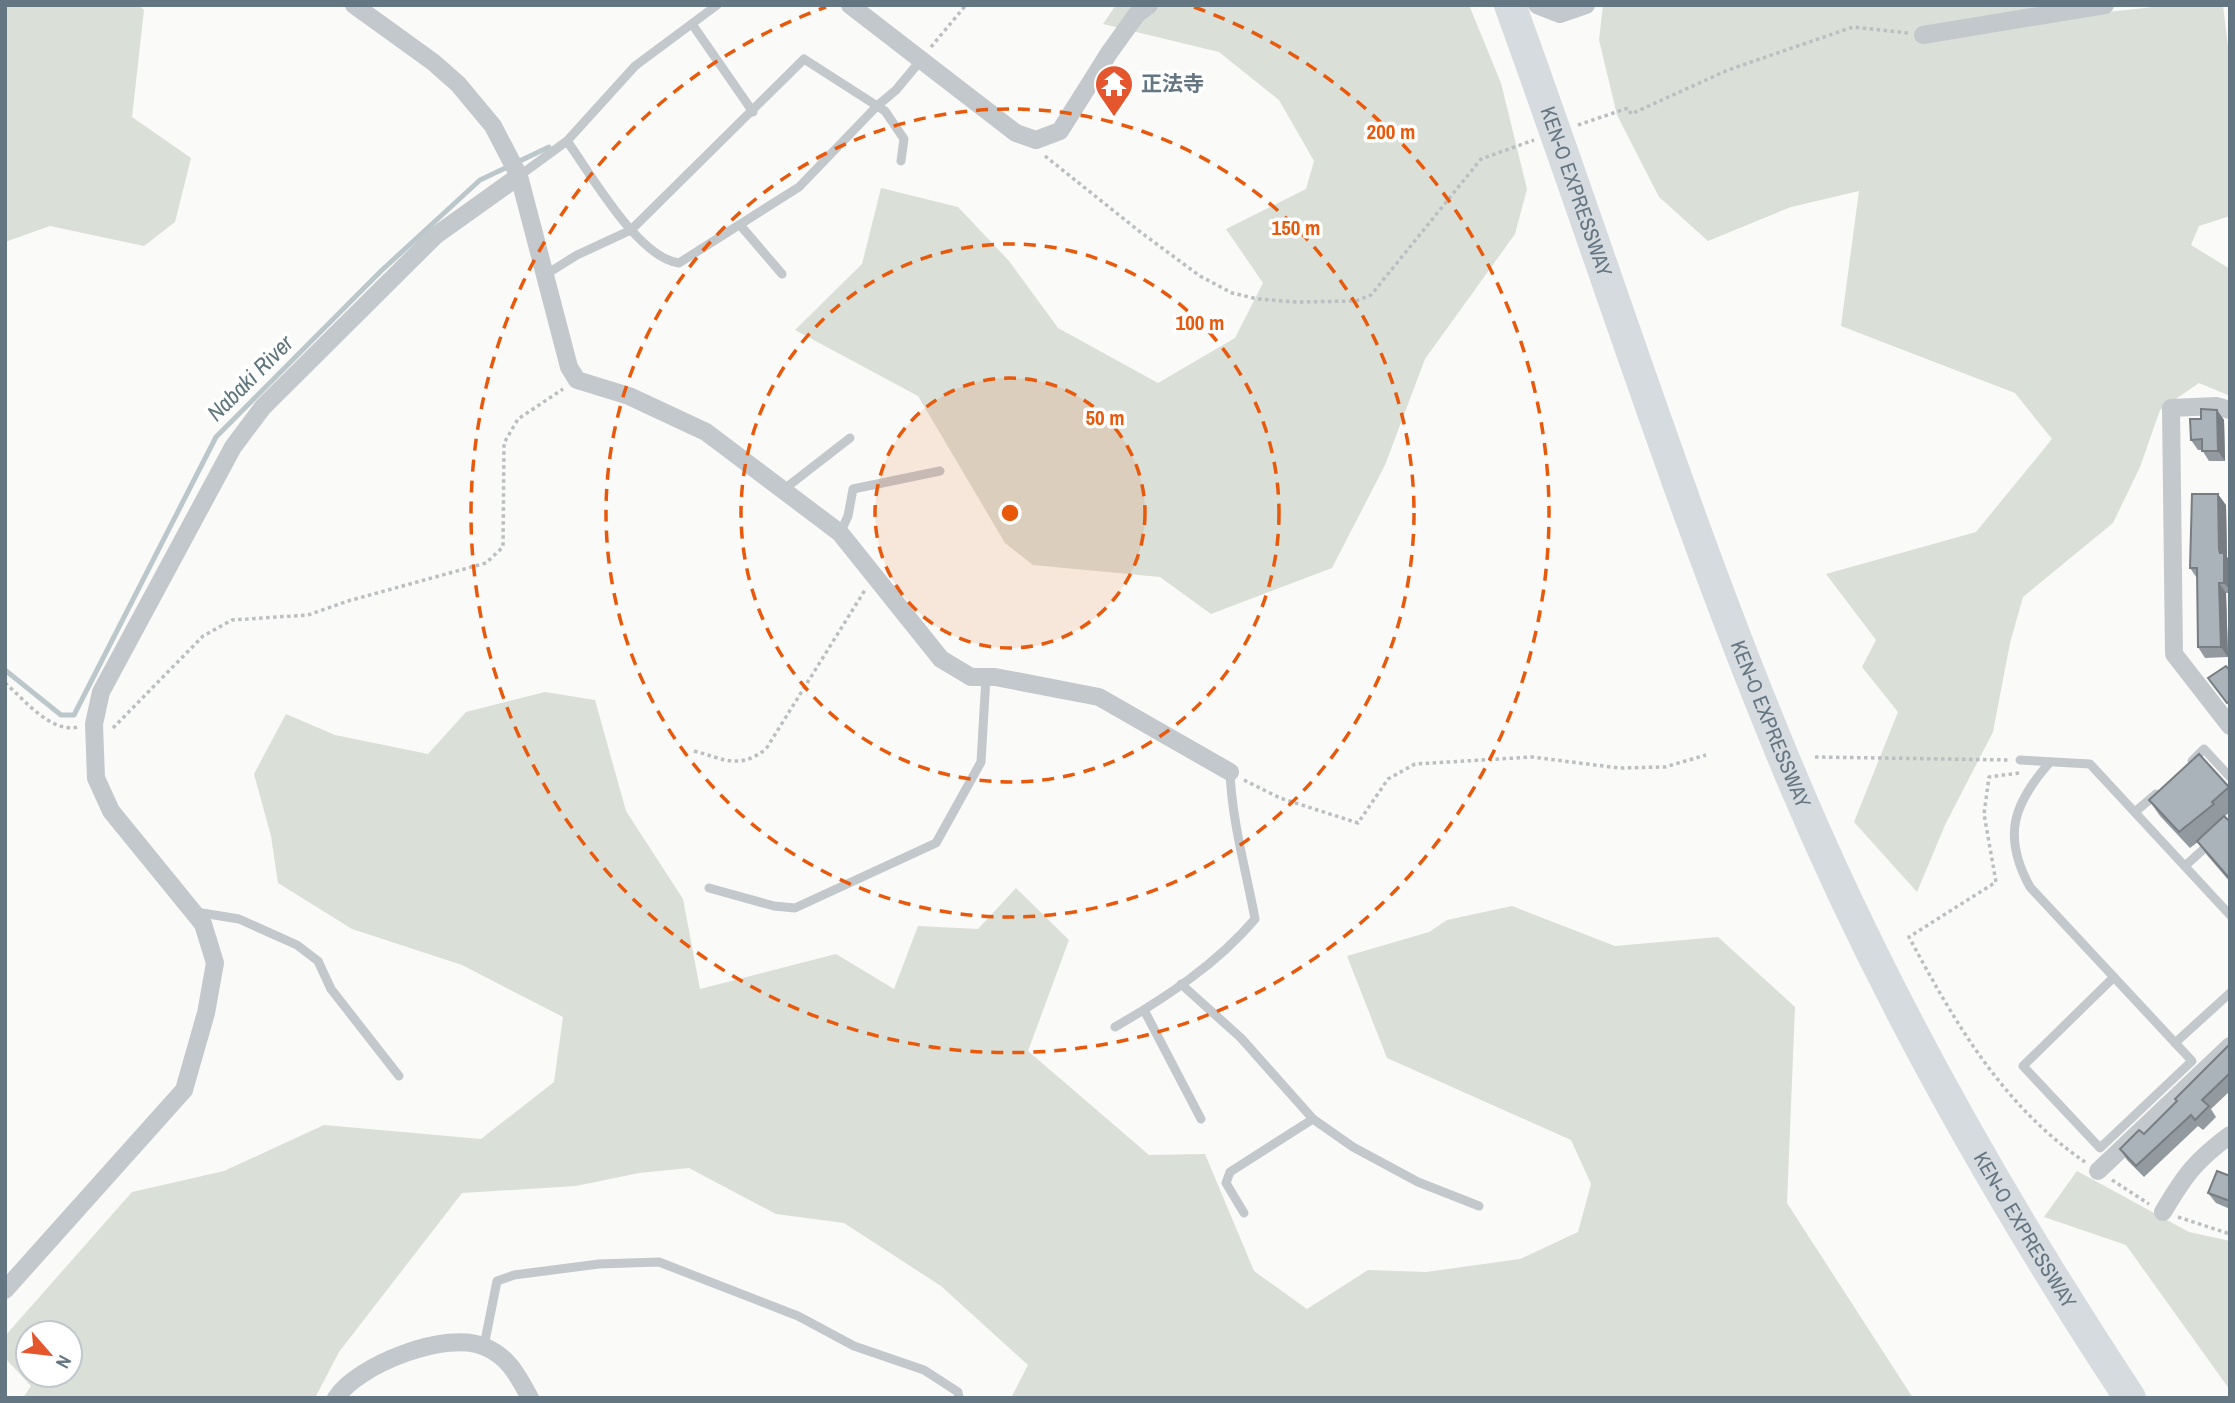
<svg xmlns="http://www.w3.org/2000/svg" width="2235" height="1403" font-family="'Archivo Narrow','Noto Sans JP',sans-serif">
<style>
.green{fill:#dadfd7;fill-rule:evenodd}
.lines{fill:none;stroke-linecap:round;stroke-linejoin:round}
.stream{stroke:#bbc7cb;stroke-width:5}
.path{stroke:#bbbfc2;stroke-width:3.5;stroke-dasharray:3.5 3.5;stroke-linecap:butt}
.lane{stroke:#c3c8cc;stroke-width:9}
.street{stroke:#c3c8cc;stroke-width:18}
.highway{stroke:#d6dbdf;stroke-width:32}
.wall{fill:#929a9f}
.shaded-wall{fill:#777d82}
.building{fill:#aab3b9;stroke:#777d82;stroke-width:2}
.ring{fill:none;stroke:#e8590c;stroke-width:3.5;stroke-dasharray:12 9}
.labels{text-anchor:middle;stroke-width:7;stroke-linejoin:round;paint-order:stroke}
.poi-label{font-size:21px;font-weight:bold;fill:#657683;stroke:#fff;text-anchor:start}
.street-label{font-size:21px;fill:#657683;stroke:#fff}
.water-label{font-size:23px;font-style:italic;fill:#60757c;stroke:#fff}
.centre{fill:#e8590c;stroke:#fff;stroke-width:3.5}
.ring-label{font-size:21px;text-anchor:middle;font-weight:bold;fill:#e8590c;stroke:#fff;stroke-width:7;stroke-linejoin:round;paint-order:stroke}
</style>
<rect width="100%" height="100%" fill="#fafaf8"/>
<g class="green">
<polygon points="5,5 138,5 144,10 132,117 191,158 175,222 144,246 50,226 5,242"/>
<polygon points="1116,5 1469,5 1501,83 1527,189 1515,234 1425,359 1385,465 1332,568 1211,614 1160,577 1033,565 1005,543 918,396 795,330 862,264 881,188 958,207 1009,261 1058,328 1158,383 1235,338 1263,283 1226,229 1306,189 1314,161 1279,100 1219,52 1103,24"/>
<polygon points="1603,5 2087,5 2089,14 2172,5 2223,5 2230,63 2230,216 2199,226 2191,245 2230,269 2230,396 2199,383 2160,410 2140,467 2113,523 2023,597 2010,643 1993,732 1945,825 1917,892 1854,822 1898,712 1862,667 1876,640 1826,574 1976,532 2052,439 2015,393 1841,326 1859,191 1791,207 1708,241 1659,197 1617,115 1599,40"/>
<path d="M 545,692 L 595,700 L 626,811 L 683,899 L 700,989 L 836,954 L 894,989 L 918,926 L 978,929 L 1016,888 L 1069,940 L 1028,1051 L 1149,1155 L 1205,1154 L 1254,1271 L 1307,1309 L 1368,1270 L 1426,1272 L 1520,1259 L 1578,1232 L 1591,1184 L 1571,1140 L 1387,1058 L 1347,956 L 1429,932 L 1447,920 L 1512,906 L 1615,946 L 1718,937 L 1795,1007 L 1787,1203 L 1913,1398 L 1011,1398 L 1028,1365 L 941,1286 L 844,1223 L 776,1214 L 689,1168 L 639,1173 L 576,1186 L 462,1193 L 339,1352 L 315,1398 L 23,1398 L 31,1386 L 5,1358 L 5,1336 L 132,1192 L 224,1171 L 324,1125 L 481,1139 L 554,1082 L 563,1017 L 462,965 L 352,929 L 278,883 L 271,836 L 254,774 L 286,714 L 335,735 L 428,754 L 466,712 ZM 70,1333 L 70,1375 L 28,1375 L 28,1333 Z"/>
<polygon points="2077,1171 2189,1232 2230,1241 2230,1390 2126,1245 2044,1217"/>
</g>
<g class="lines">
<polyline class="stream" points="5,670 61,715 74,715 216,437 381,271 480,180 549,147"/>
<g class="path">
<polyline points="931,47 966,5"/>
<polyline points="1578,125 1628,108 1631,114 1728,70 1853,27 1908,33"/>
<polyline points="1045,156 1139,231 1200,276 1232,293 1258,299 1296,302 1356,301 1371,295 1481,159 1534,140"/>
<path d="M 5,683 C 25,700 50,733 78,727"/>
<polyline points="113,728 203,636 232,620 308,615 348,601 486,563 503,547 504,443 518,419 563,389"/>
<path d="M 694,751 C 724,759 739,770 766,749 L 865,590"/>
<polyline points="1815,757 2009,760"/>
<path d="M 2019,773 L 1989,777 L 1984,814 L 1996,882 L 1909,937 C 1955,1023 2003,1106 2085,1162"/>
<polyline points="1244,780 1280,798 1358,823 1388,779 1415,764 1532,757 1619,768 1665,767 1706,755"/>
<polyline points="2112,1180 2149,1204"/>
<polyline points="2178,1217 2230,1234"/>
</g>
<g class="lane">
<polyline points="692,24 753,112"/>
<path d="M 567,141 C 591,174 638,258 679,263 L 799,187 L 877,106 L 896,90 L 921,60"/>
<polyline points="519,176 567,141 635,66 717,5"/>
<polyline points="740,225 782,274"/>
<polyline points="545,275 577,255 631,230 804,59 885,111 904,139 901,161"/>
<polyline points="783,490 850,438"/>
<polyline points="840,533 848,516 853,489 940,471"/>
<polyline points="2020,760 2090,764 2230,915"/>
<polyline points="2192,761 2204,749 2230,777"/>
<path d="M 2050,762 C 2013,804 2002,836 2030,887 L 2192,1061 L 2100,1148 L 2023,1066 L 2114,977"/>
<polyline points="2135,812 2156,794"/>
<polyline points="2185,866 2230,825"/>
<polyline points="709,888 774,906 795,908 936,843 981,762 986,677"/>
<polyline points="196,912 239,919 297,945 318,961 331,989 399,1076"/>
<polyline points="1181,984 1241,1038 1313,1119 1353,1147 1418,1182 1479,1206"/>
<polyline points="1144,1010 1201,1119"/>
<path d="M 1115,1027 C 1165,998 1217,964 1255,919 C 1246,870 1232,822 1230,772"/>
<polyline points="2175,1043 2230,993"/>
<polyline points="1244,1213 1226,1183 1230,1172 1313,1119"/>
<polyline points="484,1346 497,1281 514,1275 599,1264 659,1262 798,1316 854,1346 924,1370 958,1392 959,1398"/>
</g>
<g class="street">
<polyline points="354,5 433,62 458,84 493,126 519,176 569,367 577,380 629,396 706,432 840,533 941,659 971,677 995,677 1099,697 1230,772"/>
<polyline points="850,5 1016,133 1036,140 1060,131 1109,53 1137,14 1149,5"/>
<polyline points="1537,5 1560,14 1586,5"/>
<polyline points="1923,35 2105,5"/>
<polyline points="2230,410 2216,406 2171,408 2174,654 2230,726"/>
<polyline points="2098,1171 2230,1046"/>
<path d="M 2163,1212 C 2185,1175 2195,1161 2230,1135"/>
<polyline points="5,1290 184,1090 206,1013 215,963 203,924 111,811 96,778 94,724 101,692 233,447 263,407 435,236 519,176"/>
<path d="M 336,1398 C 357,1365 448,1329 485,1347 C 509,1357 518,1376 530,1398"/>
</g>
<path class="highway" id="s1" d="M 1510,5 C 1603,260 1684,520 1789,771 C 1881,992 1998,1198 2130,1398"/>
</g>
<g class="wall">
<polygon points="2217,410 2224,420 2225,461 2209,461 2202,450 2198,450 2191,440"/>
<polygon points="2226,505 2227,557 2230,561 2230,593 2226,593 2228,657 2205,658 2198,647 2197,578 2190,568"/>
<polygon points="2199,754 2230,788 2230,812 2225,816 2230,822 2230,882 2207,855 2198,842 2190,848 2160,816 2149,800"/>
<polygon points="2230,1044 2230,1091 2211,1109 2216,1117 2203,1130 2198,1126 2144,1177 2127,1160 2120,1149 2144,1134 2177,1102"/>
<polygon points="2230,1176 2230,1209 2216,1203 2208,1193"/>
</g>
<g class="shaded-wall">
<polygon points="2217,410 2224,420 2225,461 2218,451"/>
<polygon points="2218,494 2226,505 2227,557 2230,561 2230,590 2224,583 2220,553"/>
<polygon points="2219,583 2226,593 2228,657 2221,647"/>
</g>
<g class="building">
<polygon points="2201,409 2217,410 2218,451 2202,451 2202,439 2191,440 2190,419 2201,419"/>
<polygon points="2192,494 2218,494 2219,549 2220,553 2224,553 2224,583 2219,583 2221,647 2198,647 2197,568 2190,568"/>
<polygon points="2226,666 2230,671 2230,701 2227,703 2208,678"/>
<polygon points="2199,754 2229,787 2212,802 2214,804 2179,832 2149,800"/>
<polygon points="2224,816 2230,822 2230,879 2197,841"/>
<polygon points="2230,1044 2230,1073 2202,1100 2209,1106 2195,1120 2191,1115 2136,1166 2120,1149 2139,1130 2144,1134 2177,1101 2175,1099"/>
<polygon points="2217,1171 2230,1176 2230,1201 2208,1193"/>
</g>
<circle cx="1010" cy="513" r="135" fill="#e8590c" fill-opacity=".12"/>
<g class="ring">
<circle cx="1010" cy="513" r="135"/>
<circle cx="1010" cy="513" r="269"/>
<circle cx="1010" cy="513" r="404"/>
<path d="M1194 7A539 539 0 1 1 826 7"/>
</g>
<defs>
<symbol id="temple-pin" viewBox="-11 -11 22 30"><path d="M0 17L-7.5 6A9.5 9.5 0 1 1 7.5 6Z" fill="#e4572e" stroke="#fff"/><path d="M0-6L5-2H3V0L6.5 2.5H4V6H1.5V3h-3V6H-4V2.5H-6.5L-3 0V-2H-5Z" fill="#fff"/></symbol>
</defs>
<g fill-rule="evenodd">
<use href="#temple-pin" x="1092" y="62" width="44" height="60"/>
</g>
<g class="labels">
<g class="poi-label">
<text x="1141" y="91">正法寺</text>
</g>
<g class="street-label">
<text dy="7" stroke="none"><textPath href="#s1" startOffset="198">KEN-O EXPRESSWAY</textPath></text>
<text dy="7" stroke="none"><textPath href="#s1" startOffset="765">KEN-O EXPRESSWAY</textPath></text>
<text dy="7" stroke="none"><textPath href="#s1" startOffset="1332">KEN-O EXPRESSWAY</textPath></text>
</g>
<g class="water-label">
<text transform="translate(250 378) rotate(-45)" y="8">Nabaki River</text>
</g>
</g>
<circle cx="1010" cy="513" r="10" class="centre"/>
<g class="ring-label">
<text x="1391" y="139">200 m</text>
<text x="1296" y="235">150 m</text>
<text x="1200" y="330">100 m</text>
<text x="1105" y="425">50 m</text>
</g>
<rect width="2235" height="1403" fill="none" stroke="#657683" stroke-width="14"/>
<g transform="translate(49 1354) rotate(118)"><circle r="33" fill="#ffffff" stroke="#c1c8cd" stroke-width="2"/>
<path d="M0-5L12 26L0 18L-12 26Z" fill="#e4572e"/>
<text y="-10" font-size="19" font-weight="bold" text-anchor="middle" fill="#657683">N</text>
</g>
</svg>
